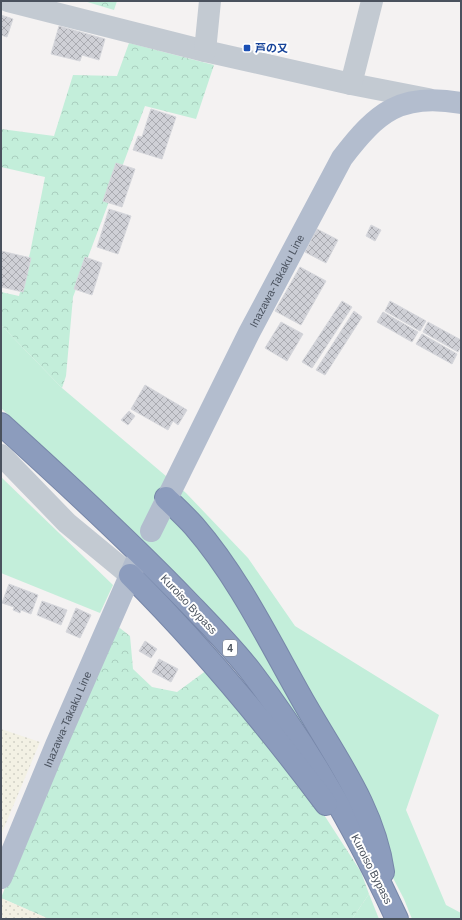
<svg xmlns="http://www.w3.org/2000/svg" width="462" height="920" font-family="Helvetica,'Noto Sans JP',sans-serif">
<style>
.green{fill:#c3eeda}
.forest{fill:url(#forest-crowns)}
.sand{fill:url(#sand-dots)}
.building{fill:url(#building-cross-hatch);stroke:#d6d7dc}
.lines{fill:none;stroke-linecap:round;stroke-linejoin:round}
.highway-casing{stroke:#7787a9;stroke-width:24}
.minor{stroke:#c3cad2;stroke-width:22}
.major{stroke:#b3bdce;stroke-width:22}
.highway{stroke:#8c9cbd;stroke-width:22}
.transit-dot{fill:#1a4fb4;stroke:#fff;stroke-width:1.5}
.labels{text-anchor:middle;stroke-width:4;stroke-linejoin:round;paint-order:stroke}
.shield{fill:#fff;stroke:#80868e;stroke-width:1}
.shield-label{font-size:10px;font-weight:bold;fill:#4a525e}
.transit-label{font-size:11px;font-weight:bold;fill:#164399;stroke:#fff;text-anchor:start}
.street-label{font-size:11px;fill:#4a525e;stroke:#fff}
</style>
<defs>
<pattern id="forest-crowns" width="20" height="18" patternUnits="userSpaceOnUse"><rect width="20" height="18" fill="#c3eeda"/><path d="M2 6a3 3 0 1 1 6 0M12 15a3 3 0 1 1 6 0" fill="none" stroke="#a9cebe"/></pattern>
<pattern id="sand-dots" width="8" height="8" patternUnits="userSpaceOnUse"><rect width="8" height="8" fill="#f3f1e4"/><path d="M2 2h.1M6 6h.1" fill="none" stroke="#d2d1c6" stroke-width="1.8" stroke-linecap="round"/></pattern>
<pattern id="building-cross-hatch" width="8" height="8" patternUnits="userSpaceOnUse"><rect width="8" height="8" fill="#cfd0d6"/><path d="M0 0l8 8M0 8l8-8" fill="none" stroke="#aaabb1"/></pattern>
</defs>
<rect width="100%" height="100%" fill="#f4f2f2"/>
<g class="green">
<polygon points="1,325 62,388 186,493 248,558 295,626 439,715 406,810 446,905 461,913 461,919 412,919 404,899 344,784 279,692 232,631 137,536 1,408"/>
<polygon points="1,477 113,585 100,613 1,573"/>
<polygon points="369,894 379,919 352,919"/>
</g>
<g class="forest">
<polygon points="84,1 117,1 114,10"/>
<polygon points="129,43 214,65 196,119 145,106 73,297 66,376 62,388 1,325 1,292 19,296 30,253 45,177 1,167 1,129 54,136 73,75 117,76"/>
<polygon points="116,625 130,636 133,669 152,687 177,692 207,670 317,804 361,872 369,894 352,919 49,919 1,898 37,806"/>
</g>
<g class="sand">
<polygon points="1,729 40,742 1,835"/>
<polygon points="1,898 49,919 1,919"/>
</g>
<g class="building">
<polygon points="1,15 13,19 7,37 1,35"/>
<polygon points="59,26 105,39 99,60 82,55 80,61 51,54"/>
<polygon points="151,109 176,117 162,159 133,150 138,136 142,137"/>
<polygon points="116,163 135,169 122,207 103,201"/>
<polygon points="109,209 131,216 118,254 97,247"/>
<polygon points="371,225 381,230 375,241 366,236"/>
<polygon points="317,229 338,240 326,263 305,252"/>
<polygon points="1,251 31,258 23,292 1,287"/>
<polygon points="85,257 102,263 92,295 74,289"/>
<polygon points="300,267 326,281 301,325 275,311"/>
<polygon points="342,301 352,307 312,368 302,362"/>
<polygon points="390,301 426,321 420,331 385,311"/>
<polygon points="354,311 362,317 325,375 316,370"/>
<polygon points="383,312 418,332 412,342 377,322"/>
<polygon points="281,322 303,334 287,361 265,348"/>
<polygon points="428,322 461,340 461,346 458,352 423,332"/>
<polygon points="422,334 457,354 452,364 416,344"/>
<polygon points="145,385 187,410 178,425 173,421 168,430 131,409"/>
<polygon points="129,411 135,416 128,425 121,420"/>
<polygon points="9,584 38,595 31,614 21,610 20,613 13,610 14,607 2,603"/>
<polygon points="42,601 67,610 61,625 37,615"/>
<polygon points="76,608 91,615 80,638 66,632"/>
<polygon points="145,641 157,649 151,658 139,651"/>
<polygon points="159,659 178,669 171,682 152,672"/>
</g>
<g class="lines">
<defs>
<g id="highway">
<path d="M 1,424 C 64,481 126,538 185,599 C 208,623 232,647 252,673 C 310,749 357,832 397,919"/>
<path d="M 166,498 C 175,507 185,516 194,526 C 240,579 271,645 306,706 C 337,760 374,809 383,872"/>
<path d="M 130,575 C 201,646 266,724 326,804"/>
</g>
</defs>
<use href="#highway" class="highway-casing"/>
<g class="minor">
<polyline points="8,1 205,51 351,84 428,99"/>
<polyline points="205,51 210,1"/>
<polyline points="351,84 372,1"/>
<polyline points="1,455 67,523 130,575"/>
</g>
<g class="major">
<path id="s1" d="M 151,531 L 249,333 L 342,158 C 377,112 401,92 461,103"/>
<path id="s2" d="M 1,878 L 56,745 L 136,562"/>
</g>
<use href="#highway" class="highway"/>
</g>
<rect class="transit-dot" x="243" y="44" width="8" height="8" rx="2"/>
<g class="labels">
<rect class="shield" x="223" y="640" width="14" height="16" rx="3"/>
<g class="shield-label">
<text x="230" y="652">4</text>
</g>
<g class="transit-label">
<text x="255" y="52">芦の又</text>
</g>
<g class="street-label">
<text dy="4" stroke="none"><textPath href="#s1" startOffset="280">Inazawa-Takaku Line</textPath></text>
<text transform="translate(189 604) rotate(47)" y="4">Kuroiso Bypass</text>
<text dy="4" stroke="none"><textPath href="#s2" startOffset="172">Inazawa-Takaku Line</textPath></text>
<text transform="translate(372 869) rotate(63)" y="4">Kuroiso Bypass</text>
</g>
</g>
<rect width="462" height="920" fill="none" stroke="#4a525e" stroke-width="4"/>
</svg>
